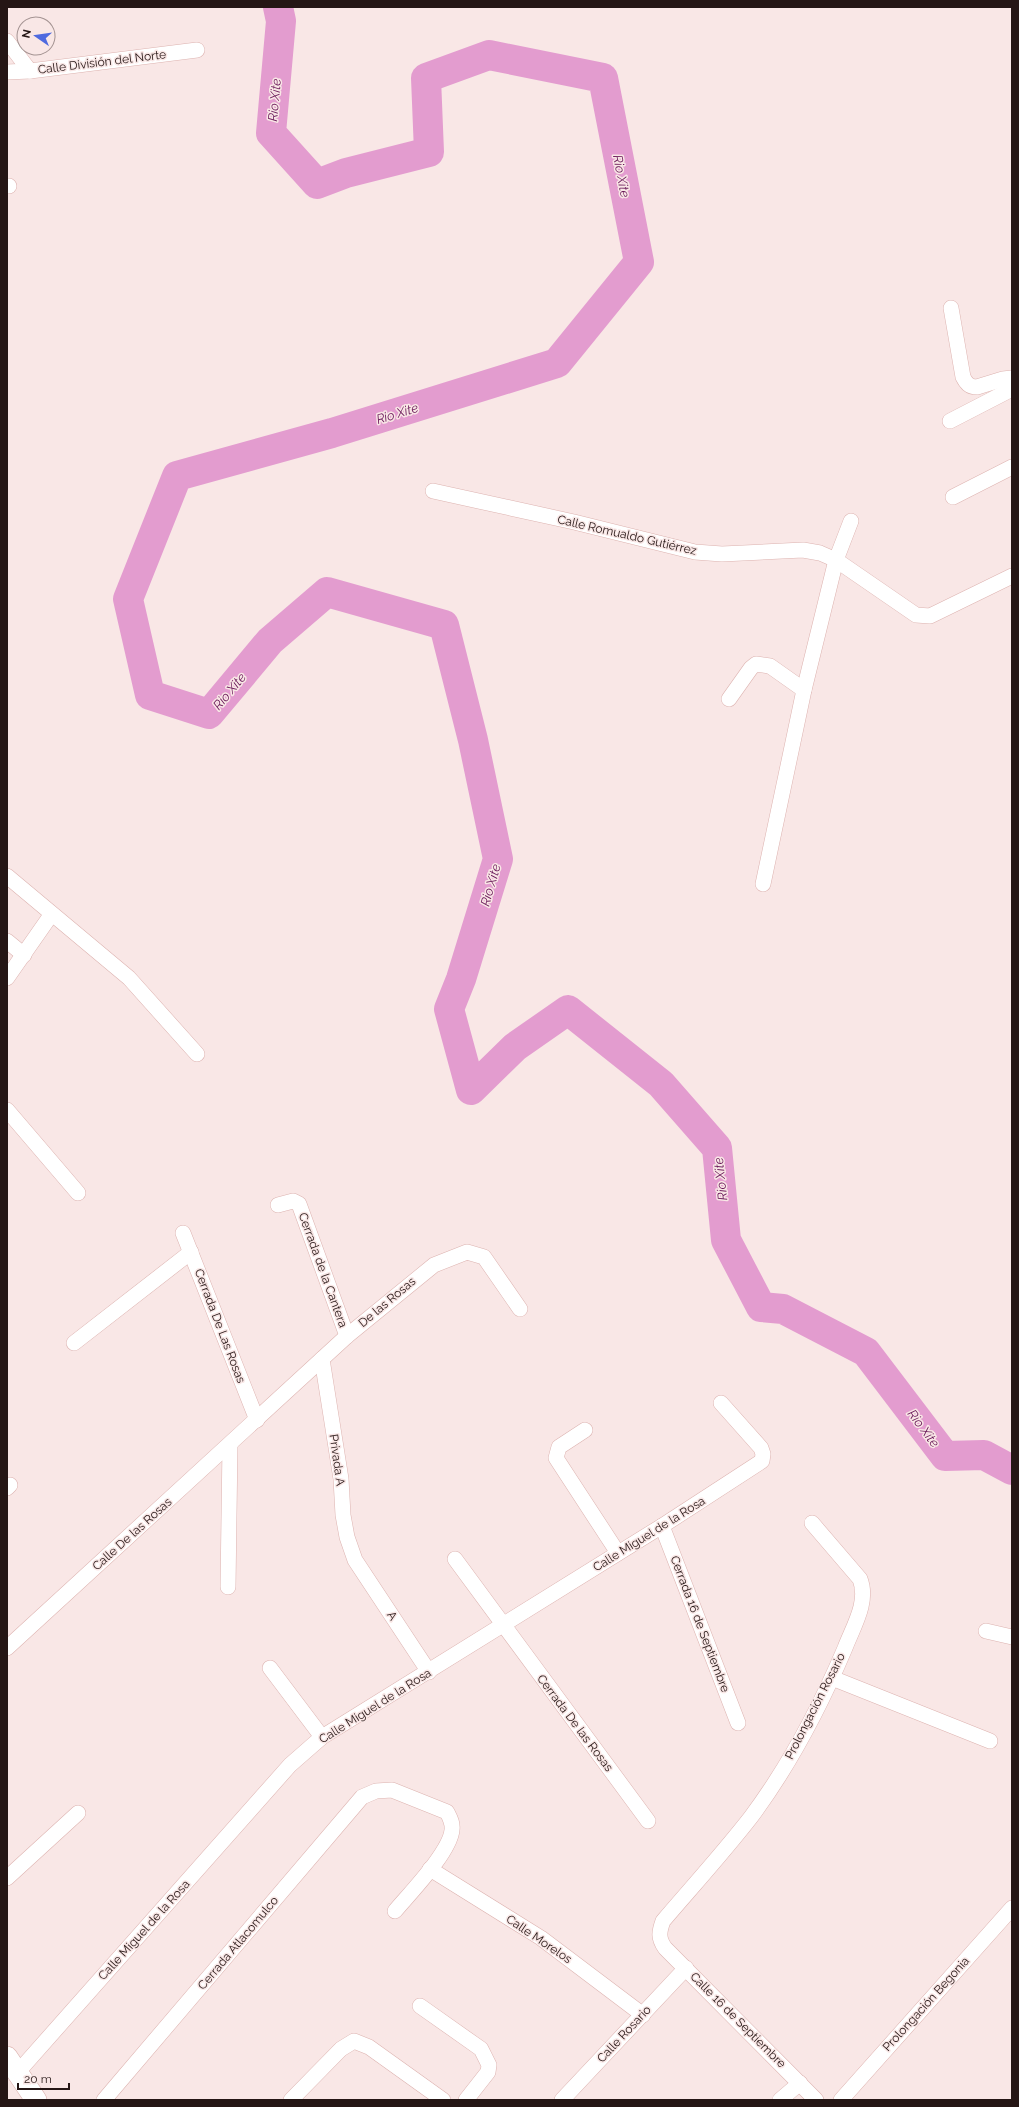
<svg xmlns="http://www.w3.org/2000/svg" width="1019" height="2107" font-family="Raleway,sans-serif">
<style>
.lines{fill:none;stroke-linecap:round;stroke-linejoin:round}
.river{stroke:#e39ccf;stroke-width:30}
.street-casing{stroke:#ddb3b0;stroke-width:16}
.secondary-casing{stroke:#ddb3b0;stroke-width:22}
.street{stroke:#fff;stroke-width:15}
.secondary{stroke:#fff;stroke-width:21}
.labels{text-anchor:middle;stroke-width:3;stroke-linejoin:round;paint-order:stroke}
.street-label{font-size:12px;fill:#251615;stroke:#f9e7e6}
.water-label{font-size:13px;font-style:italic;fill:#691859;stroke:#f9e7e6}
</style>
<rect width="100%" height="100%" fill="#f9e7e6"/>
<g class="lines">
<polyline class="river" points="278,7 281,21 271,133 317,184 346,173 429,152 426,78 489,55 603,78 639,262 557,363 332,433 177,476 128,599 150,695 209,714 270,641 327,592 444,625 473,740 498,859 461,979 449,1009 471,1090 515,1047 568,1010 661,1084 717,1148 726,1240 761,1307 783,1309 866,1352 945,1456 984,1455 1012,1470"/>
<defs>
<g id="street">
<polyline points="7,41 30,71"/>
<polyline points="7,72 30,71 197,50"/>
<polyline points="7,186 9,186"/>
<path d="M 951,308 L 963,377 C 966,383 969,387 977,387 L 1003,379 L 1012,378"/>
<polyline points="950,421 1012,389"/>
<polyline points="433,491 574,522 695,552 722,554 803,550 820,553 836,560 916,615 930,616 1012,576"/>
<polyline points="953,497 1012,467"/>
<polyline points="729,699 751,668 756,664 770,666 804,690"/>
<polyline points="7,876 129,978 197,1054"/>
<polyline points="763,884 804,690 836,560 851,521"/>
<polyline points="7,941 24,955"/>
<polyline points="7,978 51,915"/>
<polyline points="7,1110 78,1193"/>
<polyline points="278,1205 293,1201 299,1204 347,1336"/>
<polyline points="183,1233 257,1420"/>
<polyline points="74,1343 191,1252"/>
<polyline points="322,1359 341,1479 343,1515 347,1537 355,1560 429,1672"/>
<polyline points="585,1430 559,1447 556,1458 618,1553"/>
<polyline points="7,1488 10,1485"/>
<path d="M 812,1523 L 860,1579 C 869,1602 853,1627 845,1648 C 820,1707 789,1766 751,1817 C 723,1853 692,1887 663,1921 C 659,1932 658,1938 665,1948 L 816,2100"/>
<polyline points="662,1526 738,1723"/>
<polyline points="455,1559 648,1821"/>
<polyline points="228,1587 230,1445"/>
<polyline points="986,1631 1012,1637"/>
<polyline points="7,1648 347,1336 434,1265 467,1252 484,1257 520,1309"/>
<polyline points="270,1668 322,1737"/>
<polyline points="832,1678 990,1741"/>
<polyline points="430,1869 541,1938 643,2015"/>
<polyline points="7,1878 78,1813"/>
<polyline points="420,2006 481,2049 489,2065 488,2072 466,2100"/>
<polyline points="18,2072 290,1765 322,1737 662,1526 762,1461 763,1454 761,1448 721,1403"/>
<path d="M 104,2100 L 362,1797 L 376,1791 L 392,1790 L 447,1812 C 450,1818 453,1823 452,1830 C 450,1852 410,1893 395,1911"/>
<polyline points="291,2100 341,2049 354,2041 369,2047 443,2100"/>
<polyline points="562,2100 686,1968"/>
<polyline points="780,2100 800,2083"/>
<polyline points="841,2100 1012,1908"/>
</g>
<polyline id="secondary" points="7,2057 36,2100"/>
</defs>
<use href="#street" class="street-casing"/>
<use href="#secondary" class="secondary-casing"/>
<use href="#street" class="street"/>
<use href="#secondary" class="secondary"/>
</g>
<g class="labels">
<g class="street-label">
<text transform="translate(102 62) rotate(-7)" y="4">Calle División del Norte</text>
<text transform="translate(627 535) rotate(13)" y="4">Calle Romualdo Gutiérrez</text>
<text transform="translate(323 1270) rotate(70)" y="4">Cerrada de la Cantera</text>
<text transform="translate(387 1302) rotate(-40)" y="4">De las Rosas</text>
<text transform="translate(220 1326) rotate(69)" y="4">Cerrada De Las Rosas</text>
<text transform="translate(337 1460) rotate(82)" y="4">Privada A</text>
<text transform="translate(132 1534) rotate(-42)" y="4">Calle De las Rosas</text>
<text transform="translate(649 1534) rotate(-32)" y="4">Calle Miguel de la Rosa</text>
<text transform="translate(392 1616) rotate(56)" y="4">A</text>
<text transform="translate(700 1624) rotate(69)" y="4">Cerrada 16 de Septiembre</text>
<text transform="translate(375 1706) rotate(-32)" y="4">Calle Miguel de la Rosa</text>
<text transform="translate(815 1706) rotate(-63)" y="4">Prolongación Rosario</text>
<text transform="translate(575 1723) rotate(53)" y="4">Cerrada De las Rosas</text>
<text transform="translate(144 1930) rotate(-48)" y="4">Calle Miguel de la Rosa</text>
<text transform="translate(539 1939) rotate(34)" y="4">Calle Morelos</text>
<text transform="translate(238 1943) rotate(-50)" y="4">Cerrada Atlacomulco</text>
<text transform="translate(926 2004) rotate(-48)" y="4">Prolongación Begonia</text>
<text transform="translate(738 2020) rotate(45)" y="4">Calle 16 de Septiembre</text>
<text transform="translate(624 2034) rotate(-47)" y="4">Calle Rosario</text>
</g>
<g class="water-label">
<text transform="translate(274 100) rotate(-85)" y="5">Rio Xite</text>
<text transform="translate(622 176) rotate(79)" y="5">Rio Xite</text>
<text transform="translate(397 413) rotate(-17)" y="5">Rio Xite</text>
<text transform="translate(229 691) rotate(-50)" y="5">Rio Xite</text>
<text transform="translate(490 885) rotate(-74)" y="5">Rio Xite</text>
<text transform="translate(720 1179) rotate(-96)" y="5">Rio Xite</text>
<text transform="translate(924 1428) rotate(53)" y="5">Rio Xite</text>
</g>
</g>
<rect width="1019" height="2107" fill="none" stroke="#251615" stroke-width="16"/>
<g transform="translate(36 36) rotate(283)"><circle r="19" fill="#f9e7e6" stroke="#a49392"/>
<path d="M0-3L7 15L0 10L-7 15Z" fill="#4f6adf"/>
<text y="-6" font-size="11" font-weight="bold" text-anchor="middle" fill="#251615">N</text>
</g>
<path d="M18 2083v6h51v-6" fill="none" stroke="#251615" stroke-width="2"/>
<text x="24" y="2083" font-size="12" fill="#251615" stroke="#f9e7e6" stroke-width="3" paint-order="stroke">20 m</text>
</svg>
